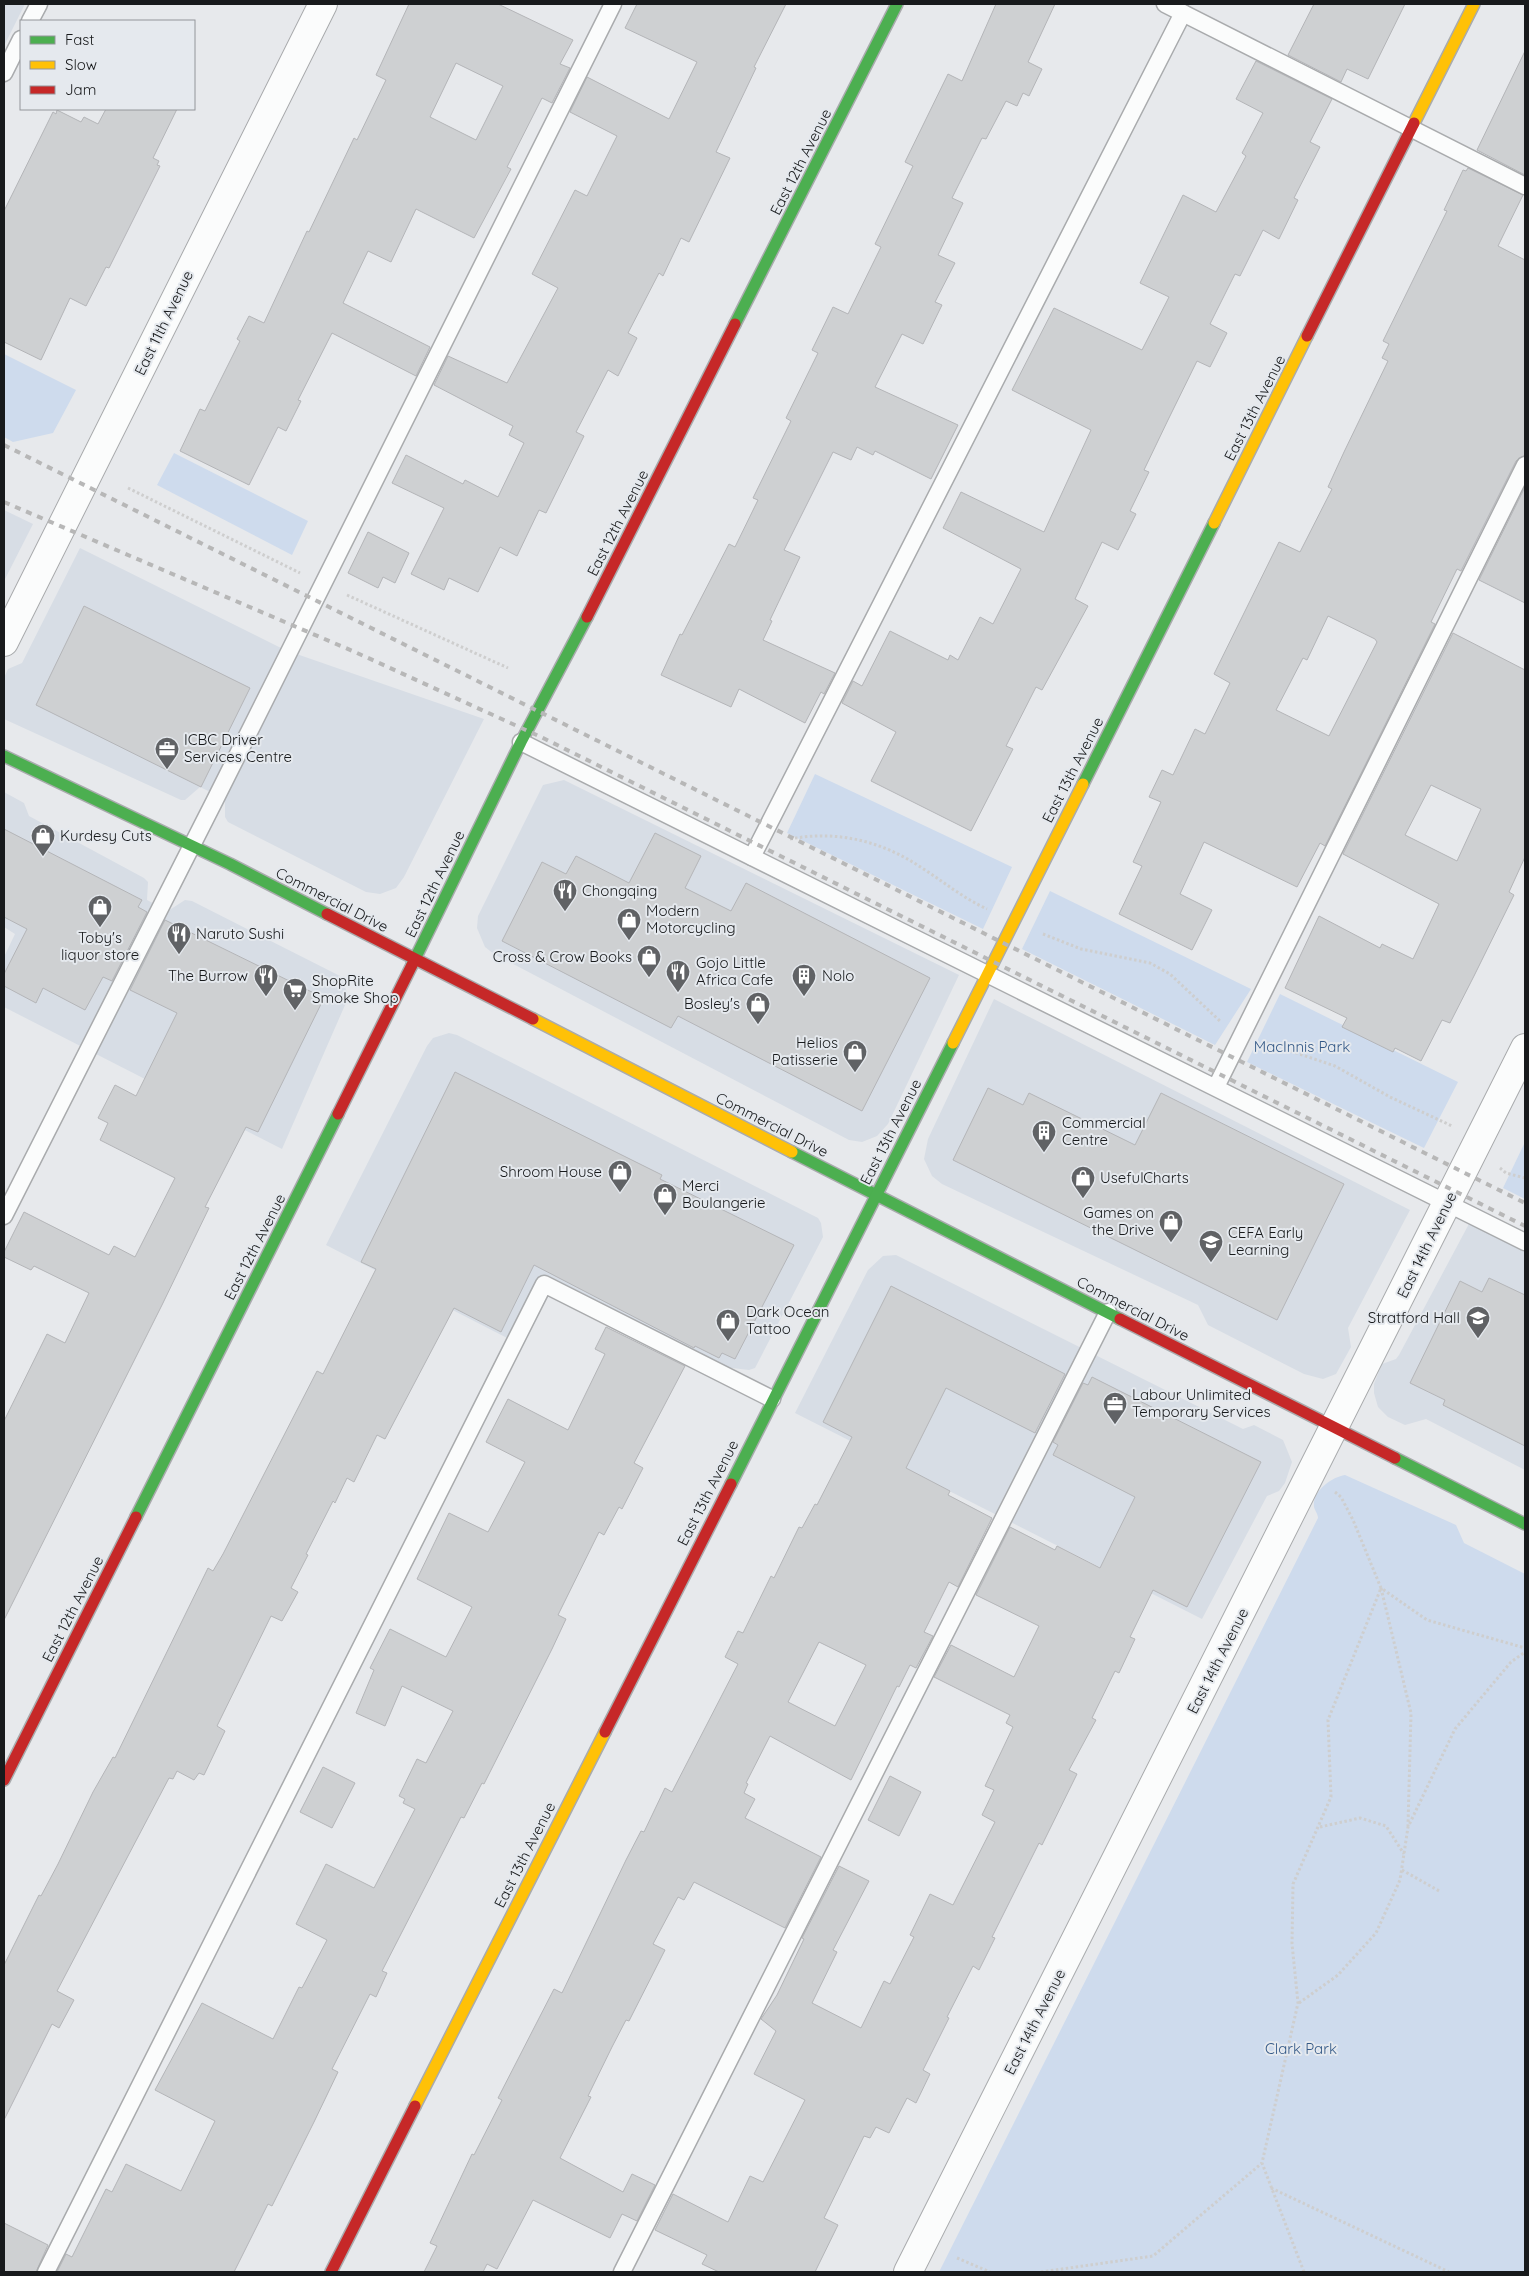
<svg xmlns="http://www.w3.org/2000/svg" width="1529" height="2276" font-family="Quicksand,sans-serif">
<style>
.built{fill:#d7dde5}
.green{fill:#cedbed}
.building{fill:#ced0d2;stroke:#b4b5b8;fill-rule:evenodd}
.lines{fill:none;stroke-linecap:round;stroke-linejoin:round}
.lane-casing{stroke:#a9abad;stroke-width:19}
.street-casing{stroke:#a9abad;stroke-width:30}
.fast-casing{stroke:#a9abad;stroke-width:14}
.slow-casing{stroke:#a9abad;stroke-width:14}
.jam-casing{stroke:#a9abad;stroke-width:14}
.path{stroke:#cecece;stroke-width:3;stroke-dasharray:2.5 2.5;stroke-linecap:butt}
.lane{stroke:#fbfcfc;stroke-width:16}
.street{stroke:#fbfcfc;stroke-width:28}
.fast{stroke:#4caf50;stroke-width:11}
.slow{stroke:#ffc107;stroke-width:11}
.jam{stroke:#c62828;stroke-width:11}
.rail{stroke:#b7b7b7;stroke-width:4;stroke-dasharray:6 6;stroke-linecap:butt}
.labels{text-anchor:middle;stroke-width:4;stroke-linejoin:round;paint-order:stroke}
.street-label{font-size:15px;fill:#181a1c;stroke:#e5e9ee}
.poi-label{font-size:15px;fill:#181a1c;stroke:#e5e9ee;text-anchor:start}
.park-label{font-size:15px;fill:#345987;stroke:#e5e9ee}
</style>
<rect width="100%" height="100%" fill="#e7e9ec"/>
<g class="built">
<polygon points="4,4 25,4 4,46"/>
<polygon points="4,510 33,524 4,581"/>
<polygon points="80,548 285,650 484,719 404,877 396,888 380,894 366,892 228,822 225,817 225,799 200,787 185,800 181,800 4,719 4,678 8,669 22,663"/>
<polygon points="564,780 959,975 888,1124 877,1136 862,1142 849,1140 494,954 485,947 477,928 478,916 543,785"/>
<polygon points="4,792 24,803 29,816 144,878 148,882 147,900 168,911 185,900 192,901 340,976 347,992 345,1005 282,1149 4,1007 4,957 15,934 4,927"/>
<polygon points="994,999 1410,1210 1348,1328 1351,1347 1336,1374 1323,1379 1304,1374 1208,1325 1198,1305 942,1184 932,1176 924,1159 928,1139"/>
<polygon points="449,1033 457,1035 818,1218 821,1223 823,1237 755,1368 749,1370 732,1368 727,1377 544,1284 515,1342 326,1245 427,1046 433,1038"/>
<polygon points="1470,1222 1525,1250 1525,1470 1426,1419 1405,1425 1388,1417 1378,1407 1374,1393 1374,1384 1382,1364 1396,1359 1399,1355"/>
<polygon points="896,1255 1243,1429 1254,1425 1283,1440 1292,1462 1285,1483 1279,1491 1267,1496 1202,1619 795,1413 868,1270 883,1256"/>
</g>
<g class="green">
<polygon points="4,354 76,390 53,433 13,442 4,437"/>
<polygon points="174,453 308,521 292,555 157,485"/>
<polygon points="815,774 1012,867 983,929 787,833"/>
<polygon points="1050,891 1251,989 1215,1045 1022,949"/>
<polygon points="1280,994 1458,1082 1424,1148 1247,1062"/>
<polygon points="1525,1142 1525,1199 1503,1188"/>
<path d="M 1345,1475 L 1456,1525 L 1464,1543 L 1525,1574 L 1525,2272 L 939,2272 L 1318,1518 C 1318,1514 1315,1511 1314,1507 C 1312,1491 1332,1477 1345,1475 Z"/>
</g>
<g class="building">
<path d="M 409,4 L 498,4 L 573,40 L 560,64 L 570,68 L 552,103 L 542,98 L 507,167 L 511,169 L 474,238 L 416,209 L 391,262 L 368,251 L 343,303 L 430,347 L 416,376 L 332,333 L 298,400 L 301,401 L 286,431 L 278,427 L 249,485 L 180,451 L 200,409 L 205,411 L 240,341 L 237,339 L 249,316 L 264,323 L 307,231 L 309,232 L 354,138 L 357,140 L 386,80 L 376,75 ZM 456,63 L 503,86 L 476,140 L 430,117 Z"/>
<polygon points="637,4 786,4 754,67 756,68 716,152 730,158 689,242 681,238 663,276 659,273 628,333 637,338 618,376 608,370 576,432 584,436 546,513 539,510 517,556 500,547 478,592 449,578 444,590 411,574 444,508 392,483 406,455 463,484 465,480 498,497 524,443 509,435 513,426 434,385 448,356 507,383 558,288 532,274 575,190 587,196 617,136 570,112 587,77 669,119 697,62 625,28"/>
<polygon points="996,4 1055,4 1028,62 1042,69 1029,96 1023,93 1017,106 1006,101 986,139 982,138 952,198 963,203 938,255 955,263 935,302 942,305 923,344 902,334 875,387 958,425 931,479 875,451 873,455 857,447 851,460 833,452 784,550 800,557 770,620 772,621 763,640 835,673 824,694 821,692 805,723 739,689 731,707 661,675 680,634 682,635 729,544 735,547 758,500 753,498 791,421 786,418 818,353 812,350 833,307 848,314 881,247 875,244 913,166 905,162 948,74 962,81"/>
<polygon points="1314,4 1405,4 1368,79 1347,69 1341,82 1288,55"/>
<polygon points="1525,51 1525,175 1477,150"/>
<polygon points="1256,61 1332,99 1310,142 1320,147 1294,198 1298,200 1279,239 1263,230 1240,276 1235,274 1210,324 1227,333 1210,367 1197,361 1168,420 1144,470 1149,472 1130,511 1136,514 1118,550 1102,542 1075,599 1088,606 1042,690 1036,687 1006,746 1013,749 971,831 871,781 896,732 842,703 853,681 862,686 890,631 948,660 950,655 958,660 980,617 993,624 1021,569 943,528 961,492 1044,532 1091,430 1012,390 1054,308 1142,350 1169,297 1140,283 1183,195 1216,212 1246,156 1242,153 1263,113 1236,99"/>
<polygon points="106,109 177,109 153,158 159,161 157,165 160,166 109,268 106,267 86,306 70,298 41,360 4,342 4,211 53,112 56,114 57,110 81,122 84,117 98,124"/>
<path d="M 1468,168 L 1523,195 L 1498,246 L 1525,260 L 1525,455 L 1516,461 L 1461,571 L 1457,569 L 1431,622 L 1435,624 L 1325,846 L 1320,843 L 1297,887 L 1204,842 L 1180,894 L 1212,910 L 1192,950 L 1119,914 L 1142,866 L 1133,862 L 1161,802 L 1149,797 L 1162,770 L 1173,775 L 1195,729 L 1205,734 L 1230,683 L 1214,674 L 1279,542 L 1300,552 L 1332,489 L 1328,487 L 1344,452 L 1388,361 L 1382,358 L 1389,344 L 1383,341 L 1447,211 L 1444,210 L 1463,170 L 1466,171 ZM 1328,616 L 1375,639 L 1377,642 L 1329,736 L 1276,710 L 1303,658 L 1307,660 Z"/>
<polygon points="1525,487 1525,603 1479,580"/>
<polygon points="368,532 409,553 395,583 383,577 378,588 348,573"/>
<polygon points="84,606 250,688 201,787 36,705"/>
<path d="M 1453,633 L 1525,670 L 1525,857 L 1509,892 L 1514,895 L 1474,976 L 1450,1023 L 1442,1020 L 1421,1061 L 1395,1048 L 1393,1052 L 1342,1027 L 1347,1018 L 1285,988 L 1319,916 L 1380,948 L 1382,944 L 1413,959 L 1439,904 L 1343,854 ZM 1431,785 L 1481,809 L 1457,861 L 1405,835 Z"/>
<polygon points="4,829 142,900 138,907 147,912 112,981 103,977 85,1010 43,988 36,1003 4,986 4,974 27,929 4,917"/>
<polygon points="655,833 701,856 685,888 731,911 746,883 930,978 862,1111 678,1016 671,1028 502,941 542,862 566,874 576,856 629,883"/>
<polygon points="165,920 324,998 258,1132 246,1127 205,1207 209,1208 162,1305 4,1620 4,1421 47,1334 65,1343 89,1293 34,1266 31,1270 4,1257 4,1252 24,1212 109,1255 114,1246 135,1257 175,1178 100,1140 108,1123 98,1118 115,1085 136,1096 177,1013 130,990"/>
<polygon points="455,1072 662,1175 660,1179 794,1245 735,1359 722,1353 719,1358 695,1346 694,1348 534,1265 501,1332 454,1308 385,1439 377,1435 354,1482 347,1478 335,1503 333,1501 306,1554 308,1555 291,1588 298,1592 282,1621 271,1616 217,1726 225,1731 204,1775 199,1773 194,1780 177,1771 173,1779 169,1778 57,1991 74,2000 59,2028 52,2024 4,2120 4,1965 39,1895 41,1896 58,1864 93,1792 113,1757 115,1758 208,1568 213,1571 223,1554 317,1371 323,1374 376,1269 361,1262"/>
<polygon points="988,1088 1023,1105 1029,1093 1135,1145 1161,1093 1344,1184 1277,1320 953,1160"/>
<polygon points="1489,1278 1525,1295 1525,1446 1443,1405 1445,1400 1410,1383 1460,1281 1482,1292"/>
<path d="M 891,1286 L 1065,1374 L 1035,1433 L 946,1388 L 906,1468 L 950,1491 L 948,1495 L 992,1518 L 958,1587 L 949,1582 L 924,1632 L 933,1636 L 916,1668 L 910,1665 L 899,1687 L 897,1686 L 851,1780 L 770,1736 L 746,1783 L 748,1784 L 744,1793 L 755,1799 L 745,1818 L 821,1857 L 785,1928 L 694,1882 L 684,1900 L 678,1897 L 653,1944 L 665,1950 L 629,2021 L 626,2020 L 612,2047 L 588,2096 L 591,2097 L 560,2158 L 623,2192 L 632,2174 L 655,2185 L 637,2221 L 622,2214 L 610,2238 L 533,2200 L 497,2269 L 487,2264 L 483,2272 L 424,2272 L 437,2246 L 430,2243 L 472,2154 L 474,2155 L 502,2100 L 498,2098 L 554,1989 L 562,1993 L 626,1860 L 641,1831 L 644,1832 L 665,1788 L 672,1792 L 738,1664 L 725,1657 L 738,1631 L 743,1633 L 771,1576 L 774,1578 L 799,1527 L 802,1528 L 815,1504 L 817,1505 L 852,1437 L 823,1422 ZM 819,1642 L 866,1665 L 835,1726 L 788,1702 Z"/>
<polygon points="606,1327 685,1366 634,1463 643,1468 622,1509 619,1507 604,1535 599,1532 558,1615 566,1619 552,1649 484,1784 482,1783 464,1818 461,1817 382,1971 387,1973 376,1997 370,1994 332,2069 338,2072 314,2122 272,2206 268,2204 234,2272 57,2272 66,2254 72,2257 106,2189 112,2192 126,2164 181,2191 215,2121 155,2090 202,2003 273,2039 299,1987 302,1988 327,1940 296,1924 326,1864 374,1888 415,1809 403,1803 405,1799 399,1796 417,1759 426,1763 453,1711 402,1686 385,1726 356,1713 374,1670 370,1668 390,1629 446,1657 472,1607 417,1579 449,1513 488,1532 525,1462 486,1442 508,1399 568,1430 605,1354 595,1349"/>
<polygon points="1092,1377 1261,1462 1187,1607 1153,1590 1130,1637 1135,1639 1119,1673 1115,1671 1092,1718 1096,1720 1069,1770 1077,1774 1042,1845 1039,1843 992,1937 995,1938 979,1970 973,1966 947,2017 949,2018 923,2070 930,2074 916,2103 907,2098 889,2133 876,2127 870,2138 864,2136 824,2218 838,2225 815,2272 719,2272 702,2264 707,2255 655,2230 673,2194 728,2222 750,2176 763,2182 805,2100 754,2074 776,2031 761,2019 777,1995 804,1939 802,1938 839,1866 869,1881 833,1950 837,1952 812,2003 861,2028 884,1981 890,1984 914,1937 910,1935 930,1894 953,1905 995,1822 982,1815 994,1790 985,1786 1013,1727 1006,1723 1010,1715 934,1677 951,1645 1014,1677 1039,1626 976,1595 1010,1527 1055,1550 1057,1546 1100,1568 1135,1497 1053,1455 1058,1445 1053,1442 1083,1383 1088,1385"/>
<polygon points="323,1767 355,1783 332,1828 300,1812"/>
<polygon points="890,1776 921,1792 899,1836 868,1820"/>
<polygon points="4,2223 48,2245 36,2272 4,2272"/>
</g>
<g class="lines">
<defs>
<g id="lane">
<polyline points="1165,4 1525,186"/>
<polyline points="30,21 39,4"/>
<polyline points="4,73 21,39"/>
<polyline points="521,742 1525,1242"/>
<polyline points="752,857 1183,13"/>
<polyline points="1216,1087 1525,465"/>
<polyline points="4,1216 215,800 613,4"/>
<polyline points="46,2272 544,1284 772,1399"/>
<polyline points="622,2272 1108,1312"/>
</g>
<g id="street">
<polyline points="4,642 323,4"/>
<polyline points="908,2272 1525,1048"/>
</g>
<g id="fast">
<polyline points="735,324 897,4"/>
<polyline points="4,756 230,864 327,914"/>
<polyline points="1083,784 1214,523"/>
<polyline points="412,965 521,742 587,617"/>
<polyline points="792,1152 1120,1319"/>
<polyline points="1395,1458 1525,1524"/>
<polyline points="731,1484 953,1043"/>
<polyline points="136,1517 338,1114"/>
</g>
<g id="slow">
<polyline points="1414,123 1474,4"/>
<polyline points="1214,523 1307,336"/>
<polyline points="533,1019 792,1152"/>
<polyline points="953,1043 1083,784"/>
<polyline points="415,2106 605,1732"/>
</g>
<g id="jam">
<polyline points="1307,336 1414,123"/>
<polyline points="587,617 735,324"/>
<polyline points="327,914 533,1019"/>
<polyline points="338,1114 412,965"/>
<polyline points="1120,1319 1395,1458"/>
<polyline points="605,1732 731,1484"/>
<polyline points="4,1780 136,1517"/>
<polyline points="331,2272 415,2106"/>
</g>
</defs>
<use href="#lane" class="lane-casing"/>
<use href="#street" class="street-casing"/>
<use href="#fast" class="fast-casing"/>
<use href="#slow" class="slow-casing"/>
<use href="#jam" class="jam-casing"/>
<g class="path">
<polyline points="128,488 300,573"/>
<polyline points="347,595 508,668"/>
<path d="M 790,839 C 837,830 882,841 922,868 C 944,882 963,898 987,909"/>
<polyline points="1043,934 1081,949 1150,963 1170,974 1221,1022"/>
<polyline points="1267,1043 1335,1066 1390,1097 1452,1126"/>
<polyline points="1500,1168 1506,1173 1525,1178"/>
<polyline points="1335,1492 1341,1497 1353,1520 1381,1588 1427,1620 1525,1648"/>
<polyline points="1381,1588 1411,1713 1408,1826"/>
<polyline points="1320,1827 1360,1818 1386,1826 1404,1854"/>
<polyline points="1402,1870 1441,1892"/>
<polyline points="1299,2003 1338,1975 1376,1933 1400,1880 1408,1827 1455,1729 1511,1662 1525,1652"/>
<polyline points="1271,2188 1449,2272"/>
<polyline points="957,2258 990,2272"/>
<polyline points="1041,2272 1153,2256 1262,2163"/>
<polyline points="1304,2272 1262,2163 1298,2003 1292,1944 1293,1884 1331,1797 1328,1720 1381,1588"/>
</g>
<use href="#lane" class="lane"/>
<use href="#street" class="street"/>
<use href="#fast" class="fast"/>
<use href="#slow" class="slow"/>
<use href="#jam" class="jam"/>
<g class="rail">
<polyline points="4,445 1525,1203"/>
<polyline points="4,502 355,652 541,737 1525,1226"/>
</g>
</g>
<defs>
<symbol id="office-pin" viewBox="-11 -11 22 30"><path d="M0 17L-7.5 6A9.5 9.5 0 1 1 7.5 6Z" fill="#606265" stroke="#e5e9ee"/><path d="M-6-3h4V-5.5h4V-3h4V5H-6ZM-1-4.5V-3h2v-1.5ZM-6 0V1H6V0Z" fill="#fff"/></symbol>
<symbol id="shop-pin" viewBox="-11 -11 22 30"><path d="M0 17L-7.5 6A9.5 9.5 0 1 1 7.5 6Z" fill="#606265" stroke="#e5e9ee"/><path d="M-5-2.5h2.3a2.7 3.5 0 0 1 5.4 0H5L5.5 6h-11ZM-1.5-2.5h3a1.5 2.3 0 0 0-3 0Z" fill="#fff"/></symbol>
<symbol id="restaurant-pin" viewBox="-11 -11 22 30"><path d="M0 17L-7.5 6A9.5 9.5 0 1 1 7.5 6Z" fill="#606265" stroke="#e5e9ee"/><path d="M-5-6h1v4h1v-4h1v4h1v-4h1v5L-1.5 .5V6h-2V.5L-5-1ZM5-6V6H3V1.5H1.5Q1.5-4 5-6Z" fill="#fff"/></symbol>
<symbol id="building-pin" viewBox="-11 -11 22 30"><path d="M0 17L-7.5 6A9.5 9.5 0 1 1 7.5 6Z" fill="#606265" stroke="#e5e9ee"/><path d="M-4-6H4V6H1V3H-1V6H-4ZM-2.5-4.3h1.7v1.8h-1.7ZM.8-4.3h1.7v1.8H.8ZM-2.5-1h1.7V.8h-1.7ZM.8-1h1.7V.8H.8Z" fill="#fff"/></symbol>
<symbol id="supermarket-pin" viewBox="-11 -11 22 30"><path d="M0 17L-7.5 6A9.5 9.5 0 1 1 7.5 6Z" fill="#606265" stroke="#e5e9ee"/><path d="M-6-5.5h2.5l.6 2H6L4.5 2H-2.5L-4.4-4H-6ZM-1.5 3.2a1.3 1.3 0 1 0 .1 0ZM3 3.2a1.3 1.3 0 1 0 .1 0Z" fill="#fff"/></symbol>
<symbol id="school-pin" viewBox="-11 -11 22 30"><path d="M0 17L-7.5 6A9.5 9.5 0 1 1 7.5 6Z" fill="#606265" stroke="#e5e9ee"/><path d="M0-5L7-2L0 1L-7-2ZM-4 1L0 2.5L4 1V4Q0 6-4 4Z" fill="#fff"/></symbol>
</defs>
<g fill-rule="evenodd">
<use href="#office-pin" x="153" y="735" width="28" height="38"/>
<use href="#shop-pin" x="29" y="822" width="28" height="38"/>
<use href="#restaurant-pin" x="551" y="877" width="28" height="38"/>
<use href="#shop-pin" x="86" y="893" width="28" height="38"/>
<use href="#shop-pin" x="615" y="906" width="28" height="38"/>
<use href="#restaurant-pin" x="165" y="920" width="28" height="38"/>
<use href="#shop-pin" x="635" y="943" width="28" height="38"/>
<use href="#restaurant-pin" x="664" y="958" width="28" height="38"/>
<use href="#restaurant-pin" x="252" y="962" width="28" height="38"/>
<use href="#building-pin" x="790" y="962" width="28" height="38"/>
<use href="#supermarket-pin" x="281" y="976" width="28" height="38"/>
<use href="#shop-pin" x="744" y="990" width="28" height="38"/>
<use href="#shop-pin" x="841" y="1038" width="28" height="38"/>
<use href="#building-pin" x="1030" y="1118" width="28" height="38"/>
<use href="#shop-pin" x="606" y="1158" width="28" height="38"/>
<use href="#shop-pin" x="1069" y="1164" width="28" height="38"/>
<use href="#shop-pin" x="651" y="1181" width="28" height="38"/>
<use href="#shop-pin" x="1157" y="1208" width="28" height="38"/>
<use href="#school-pin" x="1197" y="1228" width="28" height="38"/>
<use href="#school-pin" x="1464" y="1304" width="28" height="38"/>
<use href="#shop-pin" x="714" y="1307" width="28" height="38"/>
<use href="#office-pin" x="1101" y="1390" width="28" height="38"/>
</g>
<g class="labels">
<g class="street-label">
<text transform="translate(801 162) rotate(-63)" y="5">East 12th Avenue</text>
<text transform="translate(164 323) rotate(-64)" y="5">East 11th Avenue</text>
<text transform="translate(1255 408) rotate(-63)" y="5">East 13th Avenue</text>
<text transform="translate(618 523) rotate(-63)" y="5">East 12th Avenue</text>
<text transform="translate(1073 770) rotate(-63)" y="5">East 13th Avenue</text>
<text transform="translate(435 884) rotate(-64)" y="5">East 12th Avenue</text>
<text transform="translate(332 900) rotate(27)" y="5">Commercial Drive</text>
<text transform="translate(772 1125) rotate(27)" y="5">Commercial Drive</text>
<text transform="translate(891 1132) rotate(-63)" y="5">East 13th Avenue</text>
<text transform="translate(1427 1245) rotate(-64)" y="5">East 14th Avenue</text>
<text transform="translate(255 1247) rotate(-63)" y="5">East 12th Avenue</text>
<text transform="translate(1133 1309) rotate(27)" y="5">Commercial Drive</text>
<text transform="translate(708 1493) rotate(-63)" y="5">East 13th Avenue</text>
<text transform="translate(73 1609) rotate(-63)" y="5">East 12th Avenue</text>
<text transform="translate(1218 1661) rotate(-63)" y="5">East 14th Avenue</text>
<text transform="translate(525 1855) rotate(-63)" y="5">East 13th Avenue</text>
<text transform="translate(1035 2022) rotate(-63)" y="5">East 14th Avenue</text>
</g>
<g class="poi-label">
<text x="184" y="745">ICBC Driver<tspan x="184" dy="17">Services Centre</tspan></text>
<text x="60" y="841">Kurdesy Cuts</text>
<text x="582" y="896">Chongqing</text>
<text x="646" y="916">Modern<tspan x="646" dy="17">Motorcycling</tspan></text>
<text x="196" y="939">Naruto Sushi</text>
<text x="100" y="943" text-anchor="middle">Toby's<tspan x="100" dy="17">liquor store</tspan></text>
<text x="632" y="962" text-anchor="end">Cross &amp; Crow Books</text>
<text x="696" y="968">Gojo Little<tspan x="696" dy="17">Africa Cafe</tspan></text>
<text x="248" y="981" text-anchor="end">The Burrow</text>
<text x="822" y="981">Nolo</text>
<text x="312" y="986">ShopRite<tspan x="312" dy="17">Smoke Shop</tspan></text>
<text x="740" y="1009" text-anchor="end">Bosley's</text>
<text x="838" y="1048" text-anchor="end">Helios<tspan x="838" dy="17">Patisserie</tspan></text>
<text x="1062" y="1128">Commercial<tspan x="1062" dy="17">Centre</tspan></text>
<text x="602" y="1177" text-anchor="end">Shroom House</text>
<text x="1100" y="1183">UsefulCharts</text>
<text x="682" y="1191">Merci<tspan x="682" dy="17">Boulangerie</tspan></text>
<text x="1154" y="1218" text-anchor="end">Games on<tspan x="1154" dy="17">the Drive</tspan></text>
<text x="1228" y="1238">CEFA Early<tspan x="1228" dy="17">Learning</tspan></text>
<text x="746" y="1317">Dark Ocean<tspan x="746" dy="17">Tattoo</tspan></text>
<text x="1460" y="1323" text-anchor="end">Stratford Hall</text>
<text x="1132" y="1400">Labour Unlimited<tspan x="1132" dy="17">Temporary Services</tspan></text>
</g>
<g class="park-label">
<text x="1302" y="1052">MacInnis Park</text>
<text x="1301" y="2054">Clark Park</text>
</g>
</g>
<rect width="1529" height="2276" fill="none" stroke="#181a1c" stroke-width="10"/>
<rect x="20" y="20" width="175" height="90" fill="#e5e9ee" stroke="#93969a"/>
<rect x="30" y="36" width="25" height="8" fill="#4caf50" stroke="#93969a"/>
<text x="65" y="45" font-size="15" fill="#181a1c">Fast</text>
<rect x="30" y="61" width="25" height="8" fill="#ffc107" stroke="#93969a"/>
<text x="65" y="70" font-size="15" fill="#181a1c">Slow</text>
<rect x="30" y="86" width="25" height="8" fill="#c62828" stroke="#93969a"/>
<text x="65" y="95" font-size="15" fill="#181a1c">Jam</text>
</svg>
